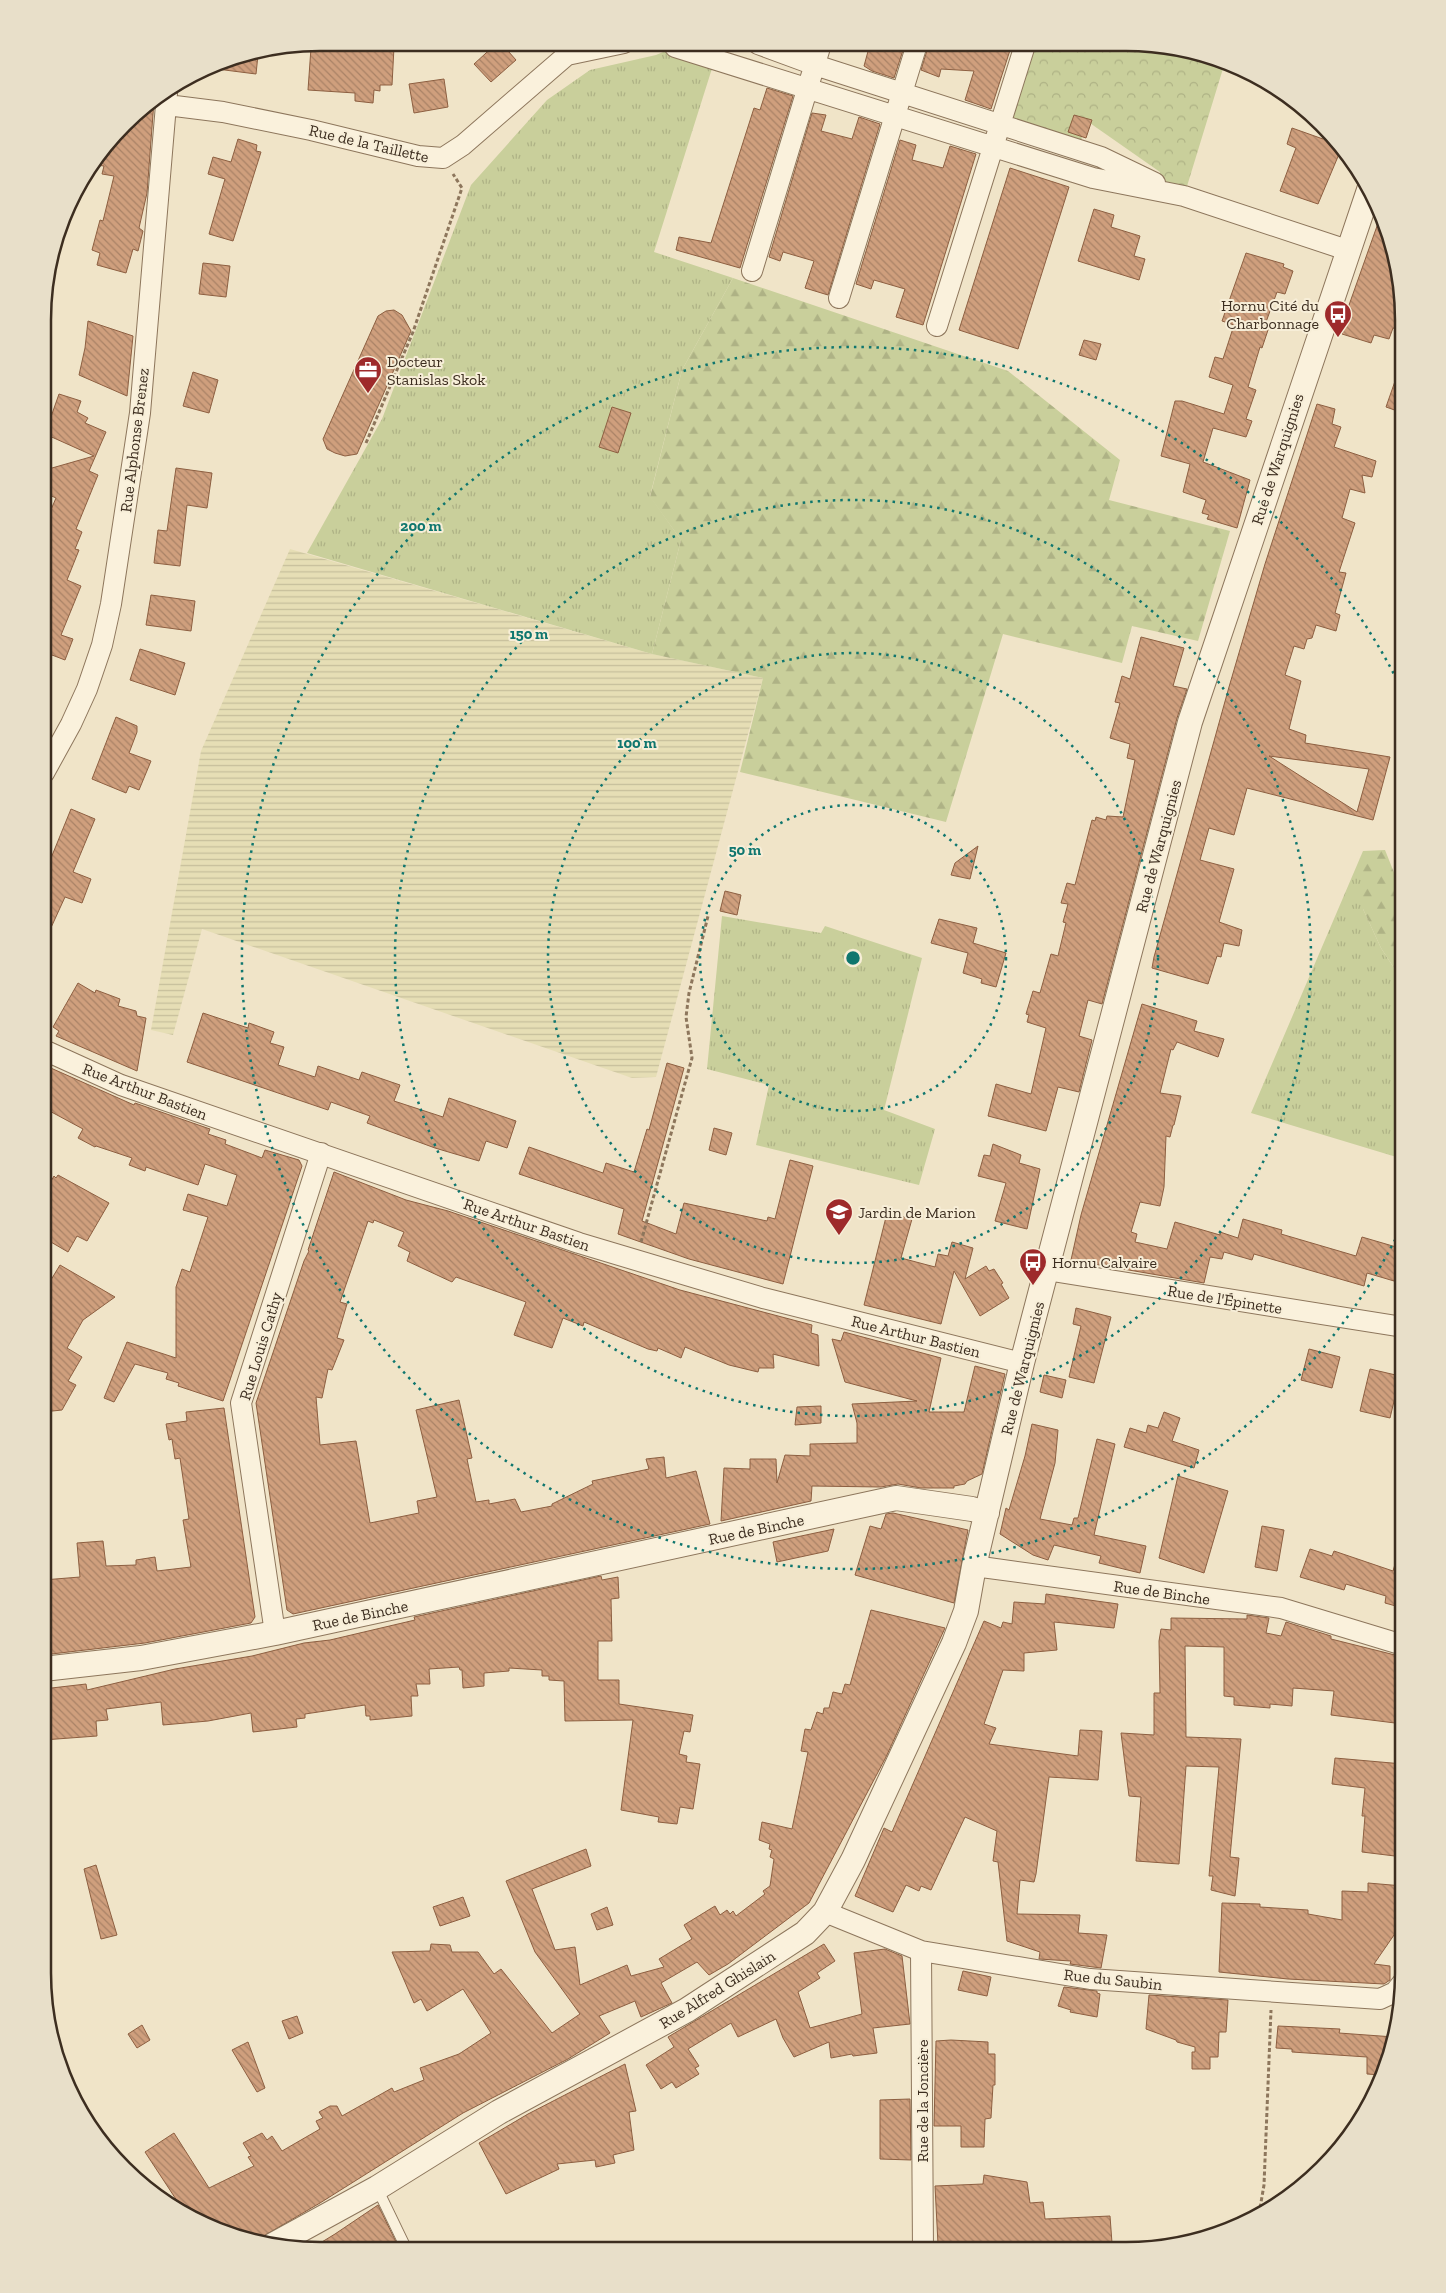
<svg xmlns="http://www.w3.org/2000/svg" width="1446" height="2293" viewBox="0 0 1446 2293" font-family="'Zilla Slab',serif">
  <defs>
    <pattern id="farmland-rules" width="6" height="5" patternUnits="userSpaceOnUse" patternTransform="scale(1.25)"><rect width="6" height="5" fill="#e6deb5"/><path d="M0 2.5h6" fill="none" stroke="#c6bf9b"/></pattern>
    <pattern id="grass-tufts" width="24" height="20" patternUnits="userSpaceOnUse" patternTransform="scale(1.25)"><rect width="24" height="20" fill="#c9cf9b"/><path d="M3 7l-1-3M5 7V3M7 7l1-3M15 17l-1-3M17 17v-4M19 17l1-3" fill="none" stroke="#aeb285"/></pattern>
    <pattern id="forest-firs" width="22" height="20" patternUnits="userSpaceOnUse" patternTransform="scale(1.25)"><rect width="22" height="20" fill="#c9cf9b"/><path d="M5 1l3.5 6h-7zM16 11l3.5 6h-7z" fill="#aeb285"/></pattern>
    <pattern id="park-crowns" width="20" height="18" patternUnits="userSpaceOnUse" patternTransform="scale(1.25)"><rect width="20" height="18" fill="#c9cf9b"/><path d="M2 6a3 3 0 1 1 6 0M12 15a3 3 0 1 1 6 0" fill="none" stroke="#aeb285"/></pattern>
    <pattern id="building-back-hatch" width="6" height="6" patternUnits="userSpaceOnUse" patternTransform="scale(1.25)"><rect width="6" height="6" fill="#cf9f7d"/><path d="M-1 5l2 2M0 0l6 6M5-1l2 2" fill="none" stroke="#a98266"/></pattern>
  </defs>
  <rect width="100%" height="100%" fill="#f0e4c8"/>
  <!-- farmland -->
  <path fill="url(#farmland-rules)" d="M290,549l362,105 111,24 -107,399 -24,1 -430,-149 -29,106 -22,-5 50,-279z"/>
  <!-- grass -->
  <path fill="url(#grass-tufts)" d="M675,47l40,12 -61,193 79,26 -51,92 -32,126 31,44 -29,114 -345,-101 75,-134 89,-234 76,-85 43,-30 66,-15z
    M1363,851v58l18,39 22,34v177l-152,-46z
    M722,916l99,17 4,-7 97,32 -38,152 51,19 -16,56 -163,-40 13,-60 -62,-16z"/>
  <!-- forest -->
  <path fill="url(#forest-firs)" d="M733,278l275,93 112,89 -11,40 121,31 -32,110 -66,-15 -10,37 -119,-29 -57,188 -206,-50 23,-94 -111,-24 29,-114 -31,-43 32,-127z
    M1385,850l18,45v87l-22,-34 -18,-39v-58z"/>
  <!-- park -->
  <path fill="url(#park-crowns)" d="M1025,45h138l62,17 -41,134 -24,-11v-13l-73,-51 -9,29 -78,-25z"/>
  <!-- building -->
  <path fill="url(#building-back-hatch)" stroke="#8d5f41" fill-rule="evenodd" d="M497,43h4l15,17 -25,22 -17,-18z
    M870,44h35l-11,34 -22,-7 -8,-5z
    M929,44h83l-21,65 -26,-9 9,-29 -33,-2 -2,8 -18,-7z
    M359,45l35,2 -2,38h-12v6l-6,-1 -1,13 -18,-2v-8l-47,-3 3,-42 47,3z
    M258,55l-2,19 -47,-6 5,-4z
    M444,79l4,28 -34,6 -5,-29z
    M767,88l26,8 -53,172 -64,-18 3,-13 32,6 43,-135 6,2z
    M154,101l-7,92 -8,35 4,3 -5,20 -5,-2 -7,24 -29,-8 3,-12 -8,-3 8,-30 3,1 11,-45 -12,-2 2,-8 -8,-1 41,-53z
    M812,113l14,2 -5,16 31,8 7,-22 21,7 -52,171 -23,-7 9,-27 -31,-9 -3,9 -11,-4z
    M1074,115l18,5 -6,18 -18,-6z
    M1292,128l31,11 3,-8 16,16 -24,57 -38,-13 16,-43 -9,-4z
    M238,139l19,6 -1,6 5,1 -28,89 -24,-7 16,-55 -17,-5 5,-17 18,5z
    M900,140l16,5 -4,15 31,8 7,-22 26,8 -53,171 -27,-8 9,-28 -31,-9 -3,9 -15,-5z
    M1010,168l59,19 -51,162 -59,-19z
    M1094,209l20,6 -3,12 29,9 -6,20 11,3 -6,21 -61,-19z
    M1382,212l20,100 -6,17 -3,-1 -4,11 -15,-4 -3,8 -29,-9 4,-11 -3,-1z
    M1246,253l38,11 -1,3 10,4 -8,23 -8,-2 -11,30 4,2 -8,24 -2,-1 -12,40 8,3 -10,29 6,2 -6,16 -33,-9 -10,34 47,18 -13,48 -30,-9 2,-4 -7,-2 4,-13 -23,-8 7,-28 -29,-8 14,-55h7l42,13 9,-29 -24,-8 6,-20 8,2 11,-34 -12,-4z
    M203,263l27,3 -4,31 -27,-3z
    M394,310l8,5 9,16 -54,123 -12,2 -10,-3 -8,-4 -4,-10 55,-123 8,-5z
    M88,321l45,15 -6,60 -48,-21 6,-27z
    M1084,340l17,4 -5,16 -17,-5z
    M1401,364h2v49l-17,-6z
    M193,372l25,8 -9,33 -26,-7z
    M59,394l22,7 -4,11 11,6 -3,5 21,9 -17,39 9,4 -22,54 6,3 -7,17 4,1 -12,30 14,6 -20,49 12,4 -8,21 -13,-5 -8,19v-148l12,-28 -11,-5v-23l49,-14 -49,-22z
    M1317,404l18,5 -3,15 9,3 -7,20 42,14 -4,16 -10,-2 3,18 -15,-4 -8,29 13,5 -16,49 7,1 -11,40 5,2 -4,16 -20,-6 -4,13 -5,1 -3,10 -10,-3 -9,29 16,6 -12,48 17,6 -1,8 85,14 -17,63 -126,-32 -13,47 -25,-7 -9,32 34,9 -15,53 23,8 -3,16 -15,-3 -3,14 -4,-1 -9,28 -56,-16 2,-11 75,-270 36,-123zM1269,756l100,13 -12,43z
    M612,407l19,6 -13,40 -19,-6z
    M176,468l36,5 -5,35 -20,-3 -7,61 -26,-3 4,-33 9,1z
    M151,595l44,6 -4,30 -45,-6z
    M1141,637l43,11 -11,38 14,3 -10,29 -75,286 -14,-4 -9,36 13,4 -13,52 -21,-5 -12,44 -58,-15 8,-32 35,10 15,-66 -19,-6 2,-7 -3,-1 7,-23 7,2 11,-39 7,2 8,-33 -3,-1 5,-18 -7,-1 6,-20 8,2 17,-65 3,1 1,-4 10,3 1,-4 16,1 12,-57 -8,-2 3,-14 -20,-6 10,-35 -5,-1 7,-26 8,3z
    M140,649l45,14 -10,32 -45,-15z
    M116,717l21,9v6l-8,21 22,8 -12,29 -10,-4 -3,7 -34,-14z
    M71,809l24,10 -22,53 18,7 -9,24 -17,-6 -21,46v-82l5,2z
    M978,846l-8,33 -19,-4 4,-12z
    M725,891l16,4 -4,20 -17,-4z
    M939,919l38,9 -4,15 33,10 -10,34 -15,-4 1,-4 -19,-6 5,-20 -37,-10z
    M78,983l17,10 1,-3 24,9 -2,7 18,5 1,5 9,2 -9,53 -81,-35 3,-5 -6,-4z
    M1142,1004l55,17 -3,10 30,8 -6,18 -41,-15 -4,8 -2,-1 -11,44 21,3 -7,29h-1l-3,12 -4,-1 -2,51 -4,19 -20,-4 -9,30 6,2 -2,8 32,7 8,-27 45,13v-3l18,6 5,-19 39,11 -1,4 75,22 6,-19 41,12 -9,32 -27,-8 -3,13 -110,-32 -2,6 -28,-8 -2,7 -12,-2 -6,26 -133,-23 10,-45z
    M203,1013l45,15 1,-5 25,9 -4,11 14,4 -6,18 37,12 3,-11 41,14 3,-8 38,13 -6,16 49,16 6,-19 67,23 -9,27 -21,-7 -7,20 -44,-13 -68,-25 3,-7 -39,-14 -3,8 -141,-48z
    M667,1063l17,5 -42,153 34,13 8,-31 83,18 1,-4 7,2 15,-59 23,6 -30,118 -94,-25 -71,-25 6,-25 -105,-35 10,-27 74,26 3,-10 28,9 13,-43 2,1z
    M44,1065l90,40 1,-2 75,26 -2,5 18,6 -1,4 37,14 3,-8 34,10 3,6 -79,235 -45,-15 1,-3 -13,-4 2,-6 -33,-9 -21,38 -10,-4 23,-56 49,16v-71l6,-18 8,3 18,-55 -25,-7 5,-16 39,12 10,-31 -32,-11 -7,21 -52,-18 -1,4 -16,-6 3,-7 -36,-12 -1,1 -17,-9 5,-9 -39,-21z
    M714,1128l18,5 -6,22 -17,-5z
    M993,1144l28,11 -2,8 21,6 -13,60 -32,-8 11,-38 -28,-7 6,-21 6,1z
    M334,1172l72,28 42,11 232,79 132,35 -1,8 7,2 1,31 -46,-12 1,14h-15l-1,4 -29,-7 -44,-18 -4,11 -23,-10 -1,3 -9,-2 -64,-27 -1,4 -20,-8 -11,30 -38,-13 12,-33 -70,-25 -4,5 -45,-21 3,-9 -12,-6 6,-14 -30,-12 -1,3 -5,-2 -28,81 7,2 -10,34 7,2 -12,30 -4,-1 -6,29 -6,-1 4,48 36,-4 14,82 49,-10 -2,-12 20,-4 -21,-87 43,-10 13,58 -5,1 9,43 13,-2v4l26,-5 6,13 31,-6v-2l41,-20 -1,-3 57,-12 -3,-10 18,-2 2,21 30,-7 14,53 -417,90 -6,-4 -31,-207 48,-142 5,-10 -1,-1z
    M58,1175l51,28 -22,38 -10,-5 -9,16 -24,-14v-45l10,-17 2,2z
    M887,1213l25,6 -11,39 34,9 3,-13 10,2 4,-14 21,6 -8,31 21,-13 3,5 5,-2 9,14 -2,1 8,14 -29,18 -26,-45 -13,53 -77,-19z
    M60,1265l55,32 -32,23 -16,28 15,9 -14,24 8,4 -14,25 -19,2v-119z
    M1076,1308l35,9 -17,66 -25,-6 12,-51 -8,-2z
    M844,1332l97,26 -12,54h35l11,-46 30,8 -23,100 -15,7 -2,3 -11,2v2h-33l-23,-4 -17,3 -69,-1 -1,15 -90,20 3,-53 26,1v-10h26l1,24 8,-28 25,1v-12l47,-1v-20l-5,-19 65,-3 -72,-19 -13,-43 9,2z
    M1309,1349l31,8 -8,31 -31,-8z
    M1370,1369l30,7 -10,42 -30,-7z
    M1044,1375l22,5 -4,18 -22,-6z
    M821,1406v17l-26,2 2,-18z
    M224,1408l31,209 -4,6 -106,20 -102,12v-75l37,-3 -3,-34 26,-2 3,25 30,-1v-5l19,-3 2,14 34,-4 -8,-47 6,-1 -9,-61 -5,1 -3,-20 -3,1 -3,-16 21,-3 -1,-9z
    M1164,1412l16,6 -8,23 27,9 -5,18 -70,-21 6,-19 16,5 2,-8 10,3z
    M1032,1424l26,6 -3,33 -15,56 32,6 2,-7h4l19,-79 18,5 -21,91 52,11 -6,27 -41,-10 2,-7 -47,-11 -6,15 -15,-5 -33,-21 6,-26 3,2 16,-54z
    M1178,1476l50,15 -24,82 -45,-15z
    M893,1513l75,17 -14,73 -99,-28 15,-49 11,3 5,-15z
    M1262,1526l22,4 -7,41 -22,-4z
    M834,1529l-6,22 -51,11 -4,-20z
    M1310,1549l22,7 2,-5 59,20 5,-17 5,1v53l-18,-5 1,-7 -40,-12 -2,6 -44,-13z
    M601,1576l1,4 16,-3 1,21 -8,1 1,42h-14v39h21v24l74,11 -3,17 -6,-1 -5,23 8,2 -1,6 14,2 -7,45 -13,-2 -3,17 -19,-2 1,-5 -38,-7 12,-90 -68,1 -1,-40 -15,-1v-4h-7v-6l-33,-2v3l-25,2v13l-21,2 -1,-18h-2l-1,-3 -30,2 1,15h-14l2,12h-7l1,20 -42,4v-4h-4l-1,-11 -60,9v4l-9,1 1,8 -44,5 -2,-19 -43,8 -45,4 -2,-23 -55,7 2,11 -12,1 1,15 -54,4v-51l43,-5 1,6 88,-21 77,-13 52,-13 26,-3 85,-20 -1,-3z
    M1046,1594l72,10 -4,24 -60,-6 3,28 -33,3v18l-21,-1 -19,54 12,4 -7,16 89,12 2,-26 22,1 -4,49 -49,-3 -13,97 -2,8 -14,-2 -3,34 63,1 -2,18 29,2 -6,33 -31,-4 1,-3 -32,-2 1,-7 -33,-11 -9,-79 -5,-1 4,-30 -32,-14 -34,73 -10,-4 -2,5 -13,-6 -13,27 -38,-16 29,-68 8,4 92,-211 17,7 2,-6 9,2 2,-22 31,2z
    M871,1610l74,18 -59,129 -77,146 -81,61 -19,11 -12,-13 -36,21 11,20 -31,14 -6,-16 -36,15 11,17 -42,26 -105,54 -143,90 -65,38 -41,-12 -29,-16 -40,-61 29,-19 35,55 45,-22 -6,-9 3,-1 -8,-13 19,-10 5,7 5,-4 10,15 38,-22 -4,-8 7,-3 -4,-6 11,-6h7l5,10 50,-28 2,4 30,-12 -4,-12 39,-14 32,-21 -28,-44 -36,22 -6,-12 -7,4 -22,-51 38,-1 1,-7 19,1 2,7h26l16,22 7,-5 51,64 28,-19 -45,-62 -29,-71 80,-32 5,17 -59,23 23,61 20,-3 5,38 47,-20 4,11 33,-9 -5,-8 33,-20 -8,-14 31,-19 5,9 7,-5 3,4 3,-3 3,5 29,-22 -2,-3 7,-5 4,-27 -4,-2 2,-7 -3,-1 1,-5 -11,-4 3,-18 30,7 16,-77 -7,-1 4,-22 6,1 6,-18 6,2 1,-6h5l4,-16 9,2 3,-10 5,1z
    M1247,1615l22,3 -3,15 15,3 5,-14 45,14v3l72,18v67l-72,-9 3,-24 -41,-3 -1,18 -22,-2v4l-36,-3v-8l-10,-1v-49l-39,-1 1,91 55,2 -11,118 9,1 -4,38 -24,-6 2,-14h-4l10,-109 -33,-1 -7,98 -43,-3 5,-64 -12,-1 -8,-63 33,2v-42h6l-1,-52 2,-12 10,1v-12l76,1z
    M1335,1758l68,6v93l-41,-5 3,-36h-3l3,-28 -33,-4z
    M96,1865l21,70 -16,4 -17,-70z
    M1368,1883l35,3v36l-29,42 16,2v14l-6,4 -96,-5 -69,-7 3,-69 38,1v3l48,3v4l34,6v-29l26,1z
    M463,1897l7,19 -30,10 -7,-19z
    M607,1907l6,18 -16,5 -6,-16z
    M824,1944l11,17 -18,12 3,5 -22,14 12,36 52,-14 -8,-61 31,-4 17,7 8,68 -37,4 4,25 -24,3 -1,-2 -21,4 -2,-16 -35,15 -11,-19 -7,-19 -38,18 -7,-14 -43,26 11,17 -4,2 4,6 -23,14 -4,-6 -11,7 -15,-24 28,-18 -6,-10z
    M963,1971l28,6 -4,19 -29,-6z
    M1064,1987l33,4v2l3,1 -3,23 -27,-5 1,-2 -13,-4z
    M1149,1995l79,5 -2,32h-7l-1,25h-8v12h-18v-17h3v-5l-18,-5 -1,-2 -30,-11z
    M297,2016l6,17 -14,6 -7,-18z
    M142,2025l8,15 -13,8 -9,-14z
    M1278,2026l62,3 -1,4 55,4 -5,25 -7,13 -15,-1v-17l-75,-5v-3l-16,-1z
    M951,2040l37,2v12h7v31h-2l-2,33 -6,1 -1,28h-23v-21h-27l2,-85z
    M248,2042l17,46 -8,4 -25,-42z
    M625,2064l11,47 -7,1 5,38 -21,5 2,8 -19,4 -1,-7 -38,4 2,5 -53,25 -27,-51 49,-29z
    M910,2099l1,61 -31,-1v-59z
    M984,2175l43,7 3,21 13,-1 2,17 65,-3 2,27 -55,3v4h-71v-8l-48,2 -3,-58 48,-2z
    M378,2205l21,43h-87l23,-14z"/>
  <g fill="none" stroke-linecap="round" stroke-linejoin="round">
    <!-- service casing -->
    <g stroke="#8d765c" stroke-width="12">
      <path id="service" d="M377,2188l29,60"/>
    </g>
    <!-- minor casing -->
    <g stroke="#8d765c" stroke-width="22">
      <path id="minor" d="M673,44l2,3 418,131 91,18 163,54
        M758,44l57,21 286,92 54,26
        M167,105l56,7 88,18 107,26 25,2 20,-13 104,-90 57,-12
        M752,271l69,-227
        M839,298l78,-254
        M937,326l88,-281
        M44,773l27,-49 16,-35 15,-44 9,-41 29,-191 27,-320
        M44,1050l77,35 458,158 184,55 259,65
        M1046,1270l357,57
        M974,1566l307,42 122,37
        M275,1633l-34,-230 80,-250
        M825,1912l96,39 169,28 290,20 15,-7 8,-10
        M921,1951l2,299"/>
    </g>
    <!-- tertiary casing -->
    <g stroke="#8d765c" stroke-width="26">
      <path id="tertiary" d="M43,1669l98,-11 134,-25 621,-135 76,11 15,4
        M273,2245l104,-57 122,-76 188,-102 118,-77 20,-21 28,-52 101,-217 12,-32 8,-45 48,-203 168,-641 179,-532"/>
    </g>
    <!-- path -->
    <path stroke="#8d765c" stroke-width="3" stroke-dasharray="4 2.5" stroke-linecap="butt" d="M366,443l47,-111 49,-144 -9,-14
      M641,1242l51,-184 -6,-41 3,-24 19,-77
      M1259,2214l5,-29 7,-175"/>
    <!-- service -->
    <use href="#service" stroke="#faf1dc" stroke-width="10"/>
    <!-- minor -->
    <use href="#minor" stroke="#faf1dc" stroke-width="20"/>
    <!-- tertiary -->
    <use href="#tertiary" stroke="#faf1dc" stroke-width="24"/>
  </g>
  <!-- distance rings -->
  <g fill="none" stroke="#0f766e" stroke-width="2.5" stroke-dasharray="2.5 5">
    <circle cx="853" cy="958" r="153"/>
    <circle cx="853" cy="958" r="305"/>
    <circle cx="853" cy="958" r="458"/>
    <path d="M1402 1226A611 611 0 1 1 1402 690"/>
  </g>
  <!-- icons -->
  <defs>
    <g id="bus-pin" transform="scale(1.4375)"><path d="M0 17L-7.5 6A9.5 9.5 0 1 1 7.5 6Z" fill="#9e2a2b" stroke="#f7eed8"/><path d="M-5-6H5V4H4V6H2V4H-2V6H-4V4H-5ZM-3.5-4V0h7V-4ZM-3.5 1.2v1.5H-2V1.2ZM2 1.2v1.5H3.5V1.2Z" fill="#fff"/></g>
    <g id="office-pin" transform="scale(1.4375)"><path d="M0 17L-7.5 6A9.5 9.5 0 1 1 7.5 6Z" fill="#9e2a2b" stroke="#f7eed8"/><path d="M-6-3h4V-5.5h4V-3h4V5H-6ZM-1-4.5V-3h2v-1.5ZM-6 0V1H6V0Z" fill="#fff"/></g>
    <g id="school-pin" transform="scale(1.4375)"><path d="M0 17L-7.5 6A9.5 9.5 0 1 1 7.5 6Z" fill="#9e2a2b" stroke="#f7eed8"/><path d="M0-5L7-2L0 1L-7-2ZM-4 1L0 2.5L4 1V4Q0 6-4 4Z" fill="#fff"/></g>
  </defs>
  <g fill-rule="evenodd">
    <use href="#bus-pin" x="1338" y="314"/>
    <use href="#office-pin" x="368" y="370"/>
    <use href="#school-pin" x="839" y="1212"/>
    <use href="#bus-pin" x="1033" y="1262"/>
  </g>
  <g text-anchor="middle" stroke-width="4" stroke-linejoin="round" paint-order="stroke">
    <!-- street labels -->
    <g font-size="16" fill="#3d2e20" stroke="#f7eed8">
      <text transform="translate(369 143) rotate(13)" y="6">Rue de la Taillette</text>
      <text transform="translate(134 440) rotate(-83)" y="6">Rue Alphonse Brenez</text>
      <text transform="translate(1277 459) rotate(-72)" y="6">Rue de Warquignies</text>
      <text transform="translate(1158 846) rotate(-75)" y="6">Rue de Warquignies</text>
      <text transform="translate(145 1091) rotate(21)" y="6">Rue Arthur Bastien</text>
      <text transform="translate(527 1224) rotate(19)" y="6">Rue Arthur Bastien</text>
      <text transform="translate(1225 1299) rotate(9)" y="6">Rue de l'Épinette</text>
      <text transform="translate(916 1336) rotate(14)" y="6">Rue Arthur Bastien</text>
      <text transform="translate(260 1346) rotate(-73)" y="6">Rue Louis Cathy</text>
      <text transform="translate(1022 1368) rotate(-76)" y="6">Rue de Warquignies</text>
      <text transform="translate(756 1529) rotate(-12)" y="6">Rue de Binche</text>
      <text transform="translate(1162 1592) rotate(8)" y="6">Rue de Binche</text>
      <text transform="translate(360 1615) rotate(-12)" y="6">Rue de Binche</text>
      <text transform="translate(1113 1979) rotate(6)" y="6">Rue du Saubin</text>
      <text transform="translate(717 1989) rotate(-32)" y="6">Rue Alfred Ghislain</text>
      <text transform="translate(922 2101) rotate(-90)" y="6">Rue de la Joncière</text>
    </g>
    <!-- poi labels -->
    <g font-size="16" fill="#3d2e20" stroke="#f7eed8" text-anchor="start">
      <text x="1319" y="311" text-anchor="end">Hornu Cité du<tspan x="1319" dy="18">Charbonnage</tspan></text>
      <text x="387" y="367">Docteur<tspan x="387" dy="18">Stanislas Skok</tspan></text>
      <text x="858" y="1218">Jardin de Marion</text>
      <text x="1052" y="1268">Hornu Calvaire</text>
    </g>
  </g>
  <!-- crop -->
  <path d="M0 0H1446V2293H0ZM320 51H1126A269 269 0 0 1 1395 320V1973A269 269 0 0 1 1126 2242H320A269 269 0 0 1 51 1973V320A269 269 0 0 1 320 51Z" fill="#e8dfc9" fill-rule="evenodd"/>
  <path fill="none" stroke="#3d2e20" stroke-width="2.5" d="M320 51H1126A269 269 0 0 1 1395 320V1973A269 269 0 0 1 1126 2242H320A269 269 0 0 1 51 1973V320A269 269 0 0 1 320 51Z"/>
  <circle cx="853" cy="958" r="8" fill="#0f766e" stroke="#f7eed8" stroke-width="2.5"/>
  <g font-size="15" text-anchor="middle" font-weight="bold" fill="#0f766e" stroke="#f7eed8" stroke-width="4" stroke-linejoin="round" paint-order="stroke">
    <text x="421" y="531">200 m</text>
    <text x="529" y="639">150 m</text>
    <text x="637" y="748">100 m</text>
    <text x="745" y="855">50 m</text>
  </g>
</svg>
